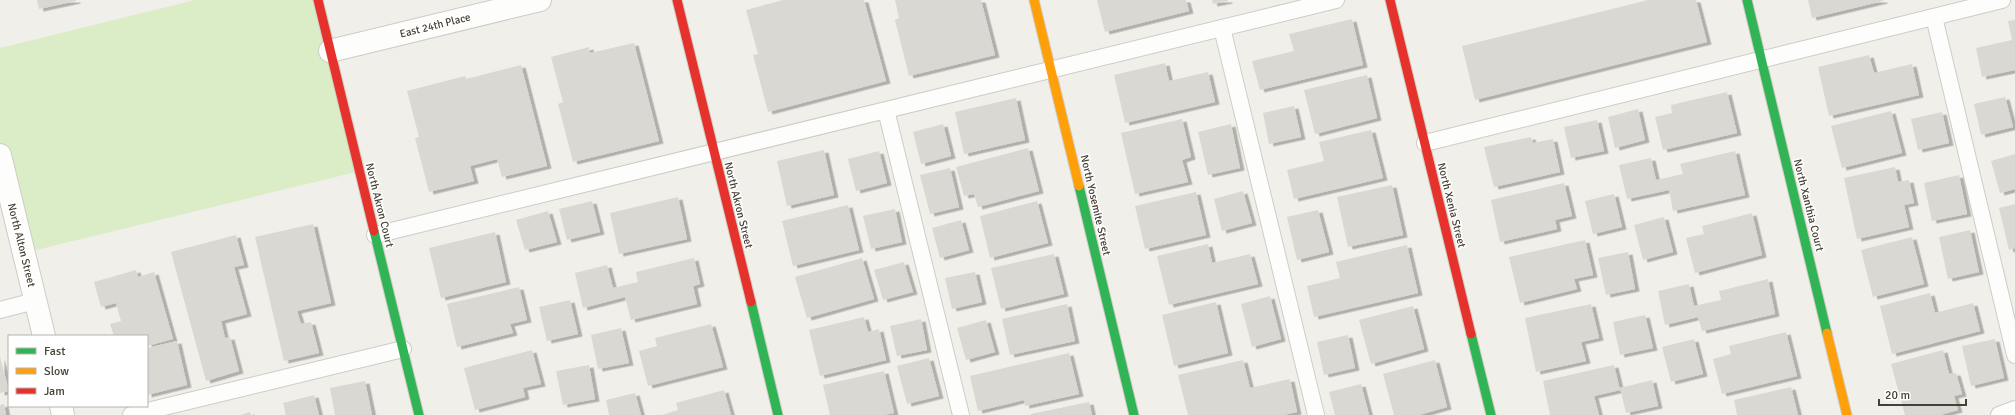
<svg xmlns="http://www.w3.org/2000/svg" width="2015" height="415" viewBox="0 0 2015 415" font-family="Signika,sans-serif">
  <defs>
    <filter id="shadow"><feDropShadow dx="4.5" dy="2.5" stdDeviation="0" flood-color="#0004"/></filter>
  </defs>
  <rect width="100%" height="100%" fill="#f0efea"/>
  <!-- green -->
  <path fill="#dbedc7" d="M195,0h123l42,171 -336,82 -24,-98v-107z"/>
  <!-- building -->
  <path fill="#dad8d2" filter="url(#shadow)" d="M37,0h39v1l-37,8z
    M783,0h81l22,81 -118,31 -15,-57 5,-1 -12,-44z
    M895,0h86l14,55 -86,21 -14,-56 4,-2z
    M1097,0h89l3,11 -84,21z
    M1212,0h16v1l-15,3z
    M1648,0h48l11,42 -232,58 -13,-54z
    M1808,0h75v1l-71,17z
    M1352,19l11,46 -103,25 -8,-29 42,-10 -5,-17z
    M2015,20v50l-33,7 -6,-29 36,-8 -4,-19z
    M634,43l25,98 -86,21 -15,-58 5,-2 -12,-45 38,-10 1,6z
    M1869,55l5,18 38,-9 7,31 -90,21 -11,-49z
    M1165,63l4,18 39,-9 7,30 -90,21 -11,-48z
    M521,65l26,101 -45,11 -5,-18 -27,7 4,15 -45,11 -14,-54 4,-1 -12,-46 58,-15 1,3z
    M1367,75l10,43 -62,16 -11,-44z
    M1727,92l10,41 -74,17 -8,-33 17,-4 -1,-8z
    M2005,97l8,30 -32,8 -7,-31z
    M1016,98l9,42 -61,14 -9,-42z
    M1294,106l7,31 -32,7 -6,-31z
    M1638,109l7,31 -30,8 -7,-31z
    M1891,111l11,42 -60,15 -11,-42z
    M1942,112l7,31 -31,7 -7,-31z
    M1182,119l9,38 -9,3 6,22 -53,12 -14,-61z
    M1597,120l7,31 -33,7 -7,-31z
    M943,124l8,32 -30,8 -8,-32z
    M1231,124l9,44 -32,7 -10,-43z
    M1371,130l12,48 -89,21 -7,-29 37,-9 -5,-19z
    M1531,137l2,6 20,-4 7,33 -66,15 -10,-40z
    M1028,148l11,43 -61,16 -4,-13 -10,2 -8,-29z
    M824,150l10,45 -47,11 -10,-45z
    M879,151l8,32 -31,8 -8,-32z
    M1735,151l10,44 -72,16 -4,-21 -42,9 -8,-34 32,-7 5,22 27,-6 -3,-10z
    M2015,154v35l-15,4 -9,-32z
    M1895,167l3,15 11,-2 5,23 -10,2 5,22 -52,12 -13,-61z
    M950,168l9,39 -29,7 -10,-39z
    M1959,175l8,39 -35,7 -8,-38z
    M1564,183l8,33 -17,4 2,9 -57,13 -9,-42z
    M1392,185l11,50 -55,12 -11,-50z
    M1243,191l9,32 -30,8 -8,-32z
    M1196,192l10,43 -61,14 -10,-43z
    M1614,194l8,33 -29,7 -8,-33z
    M678,197l9,42 -68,15 -9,-41z
    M592,201l8,31 -33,8 -8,-31z
    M1037,201l11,42 -58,15 -10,-42z
    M2015,204v44l-6,2 -10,-42z
    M848,205l11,45 -66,16 -11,-45z
    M895,209l7,33 -31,7 -8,-33z
    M1318,210l11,42 -32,8 -10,-43z
    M548,211l9,31 -32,8 -9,-30z
    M1752,213l10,42 -67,18 -9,-35 18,-4 -2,-8z
    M1664,217l9,35 -30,8 -9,-35z
    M961,220l8,30 -29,8 -8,-30z
    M313,224l18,79 -34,8 4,13 10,-2 8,31 -35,8 -29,-124z
    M1970,230l9,42 -31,7 -9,-42z
    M495,232l11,50 -65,16 -12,-50z
    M236,235l8,30 -10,2 13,47 -26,7 4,17 5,-1 9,34 -33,10 -35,-129z
    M1912,237l12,47 -51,13 -12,-47z
    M1585,240l8,35 -19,4 3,10 -57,14 -11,-46z
    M1208,244l4,19 38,-9 8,30 -89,21 -12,-49z
    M1407,245l11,48 -104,24 -7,-31 33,-8 -4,-16z
    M1628,252l7,37 -29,6 -8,-37z
    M1054,254l10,40 -63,15 -10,-41z
    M694,258l6,26 -7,2 4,18 -66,16 -6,-23 -42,11 -8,-35 32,-8 6,23 25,-6 -2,-10z
    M862,258l12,41 -67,19 -12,-41z
    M904,262l9,30 -30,8 -9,-30z
    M136,270l2,7 16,-5 19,67 -26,7v-10h-33l-4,-12 11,-3 -5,-18 -15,4 -7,-25z
    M975,272l7,30 -30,7 -7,-31z
    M1768,279l7,35 -73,17 -4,-14 -33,8 -7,-34 31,-7 5,22 27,-6 -2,-9z
    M519,287l8,33 -17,4 3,9 -56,14 -10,-43z
    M1930,293l5,20 38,-10 7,28 -88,23 -12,-48z
    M1270,296l11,43 -29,8 -11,-43z
    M570,300l8,34 -31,7 -8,-34z
    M1216,302l12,51 -54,13 -12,-51z
    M1067,304l8,37 -65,14 -8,-36z
    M1591,304l8,34 -18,4 5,19 -50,11 -11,-54z
    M1413,306l11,43 -53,15 -12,-44z
    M1645,315l8,33 -33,7 -7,-33z
    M864,317l4,15 11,-3 7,31 -66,16 -11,-46z
    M921,319l6,31 -30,6 -7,-30z
    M986,320l9,32 -29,8 -9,-32z
    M711,324l12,43 -75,19 -9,-35 18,-5 -2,-8z
    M621,328l8,35 -31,6 -7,-34z
    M1786,332l11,44 -75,18 -9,-35 18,-5 -2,-8z
    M1348,335l7,33 -31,7 -7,-33z
    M1694,339l9,35 -32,8 -9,-35z
    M1995,339l9,39 -33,8 -9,-40z
    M177,341l10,44 -40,10v-47z
    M532,350l9,34 -18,4 2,9 -50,13 -11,-42z
    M1943,350l6,24 7,-1 6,21 -8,2 4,14 -18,5h-35l-14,-51z
    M1069,353l10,41 -54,12 -1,-6 -46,11 -8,-35z
    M0,357l9,34 -9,2z
    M929,358l10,38 -32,8 -10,-38z
    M1243,360l7,28 40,-9 7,33 -14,3h-95l-10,-40z
    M1435,360l12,47 -28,8h-25l-11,-41z
    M589,365l6,34 -32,6 -7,-34z
    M1614,365l6,25 -26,6 5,19h-49l-7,-34z
    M884,371l10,42 -10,2h-54l-7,-30z
    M1652,380l6,26 -32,7 -6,-25z
    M365,381l7,34h-37l-5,-27z
    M1361,384l8,31h-34l-6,-23z
    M1791,387l7,28h-61l-3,-15z
    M724,390l7,25h-69l16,-5 -2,-7z
    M635,393l6,22h-32l-3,-15z
    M314,395l5,20h-33l-3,-12z
    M1089,402l3,13h-61v-1z
    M4,404l2,11h-6v-10z
    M250,412l1,3h-10z"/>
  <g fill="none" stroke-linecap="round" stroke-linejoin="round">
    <!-- lane casing -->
    <g stroke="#ceccc7" stroke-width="18">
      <path id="lane" d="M1934,17l81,338
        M1222,28l94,387
        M886,110l75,305
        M1425,143l577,-143
        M375,235l961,-235
        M0,310l35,-9
        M131,415l272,-66
        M1999,415l16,-6"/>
    </g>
    <!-- street casing -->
    <g stroke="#ceccc7" stroke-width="24">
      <path id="street" d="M330,51l210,-51
        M0,155l44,181
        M61,406l2,9"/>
    </g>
    <!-- fast casing -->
    <g stroke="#d0cdc0" stroke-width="11">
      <path id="fast" d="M1747,0l80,333
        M1079,186l55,229
        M374,231l45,184
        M751,302l27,113
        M1471,334l20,81"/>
    </g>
    <!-- slow casing -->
    <g stroke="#d0cdc0" stroke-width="11">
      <path id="slow" d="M1034,0l45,186
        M1827,333l20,82"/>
    </g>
    <!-- jam casing -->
    <g stroke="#d0cdc0" stroke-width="11">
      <path id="jam" d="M318,0l56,231
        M677,0l74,302
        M1390,0l81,334"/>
    </g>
    <!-- lane -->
    <use href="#lane" stroke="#fdfdfc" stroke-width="16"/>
    <!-- street -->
    <use href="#street" stroke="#fdfdfc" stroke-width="22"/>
    <!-- fast -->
    <use href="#fast" stroke="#30b455" stroke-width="9"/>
    <!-- slow -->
    <use href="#slow" stroke="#ff9f0a" stroke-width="9"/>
    <!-- jam -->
    <use href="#jam" stroke="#e5322d" stroke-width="9"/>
  </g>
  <g text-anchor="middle" stroke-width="3" stroke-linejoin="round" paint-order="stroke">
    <!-- street labels -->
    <g font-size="11" fill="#474134" stroke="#fff">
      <text transform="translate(435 25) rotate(-14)" y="4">East 24th Place</text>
      <text transform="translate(380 205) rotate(76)" y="4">North Akron Court</text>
      <text transform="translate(739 205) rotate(76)" y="4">North Akron Street</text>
      <text transform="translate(1096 205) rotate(77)" y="4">North Yosemite Street</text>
      <text transform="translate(1452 205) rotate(76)" y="4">North Xenia Street</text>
      <text transform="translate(1809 205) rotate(76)" y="4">North Xanthia Court</text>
      <text transform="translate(22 245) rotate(76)" y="4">North Alton Street</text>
    </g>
  </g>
  <!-- legend -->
  <rect x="8" y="335" width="140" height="72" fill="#ffffff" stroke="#b5b3ae"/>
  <rect x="16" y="348" width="20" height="6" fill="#30b455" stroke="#b5b3ae"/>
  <text x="44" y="355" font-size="12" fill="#474134">Fast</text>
  <rect x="16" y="368" width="20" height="6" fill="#ff9f0a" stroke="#b5b3ae"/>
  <text x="44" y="375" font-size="12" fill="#474134">Slow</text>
  <rect x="16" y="388" width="20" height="6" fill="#e5322d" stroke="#b5b3ae"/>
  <text x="44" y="395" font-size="12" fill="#474134">Jam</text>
  <!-- scale -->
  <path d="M1879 399v6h87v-6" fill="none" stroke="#474134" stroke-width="2"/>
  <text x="1885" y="399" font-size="12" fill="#474134" stroke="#ffffff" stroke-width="3" paint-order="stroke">20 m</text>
</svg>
